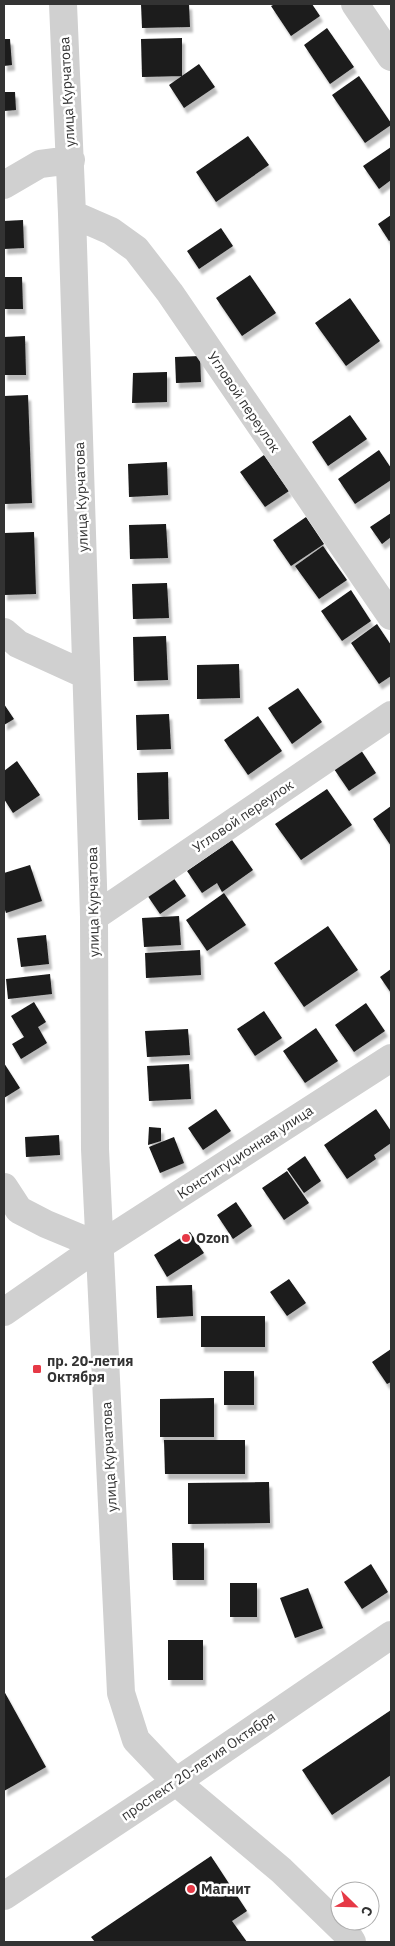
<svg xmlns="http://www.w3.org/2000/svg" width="395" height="1946" viewBox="0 0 395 1946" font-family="'IBM Plex Sans',sans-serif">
  <defs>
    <filter id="shadow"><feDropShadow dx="3" dy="5.5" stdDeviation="1" flood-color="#0004"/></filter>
  </defs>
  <rect width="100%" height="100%" fill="#fff"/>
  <!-- building -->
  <path fill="#1a1a1a" filter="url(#shadow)" d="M141,4h48l1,23 -48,1z
    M275,4h37l8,12 -29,20 -20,-30z
    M327,28l27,39 -24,17 -26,-39z
    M182,38v38l-40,1 -1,-38z
    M4,39h6l2,26 -8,1z
    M199,64l16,23 -31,21 -15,-23z
    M359,76l32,47v2l-26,18 -33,-48z
    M4,92h11l1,18 -12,1z
    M248,136l21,29 -53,37 -20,-30z
    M391,147v33l-12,9 -16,-23z
    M391,215v25l-2,1 -11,-17z
    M23,220l1,28 -20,1v-28z
    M221,228l12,18 -34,23 -12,-18z
    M250,275l26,38 -34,23 -26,-38z
    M4,277h18l1,32h-19z
    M350,298l30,43 -34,25 -31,-43z
    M25,336l1,39h-22v-38z
    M200,356l1,26 -25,1 -1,-26z
    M167,372v30l-35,1 1,-30z
    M28,395l4,108 -28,1v-108z
    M350,415l17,24 -39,27 -16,-24z
    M379,450l12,18v12l-36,24 -17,-25z
    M264,455l25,36 -24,16 -25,-35z
    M167,462l1,33 -39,2 -1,-33z
    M391,513v24l-9,7 -12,-17z
    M306,517l18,27 -33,22 -18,-26z
    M166,524l2,34 -38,1 -1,-34z
    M34,532l2,62 -32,1v-62z
    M323,546l24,34 -28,19 -24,-33z
    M167,583l2,35 -36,1 -1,-35z
    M351,590l20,31 -29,20 -21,-30z
    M377,624l14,21v31l-12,8 -28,-41z
    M166,636l2,44 -34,1 -1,-44z
    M239,664l1,34 -43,1v-34z
    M298,688l24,34 -30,22 -24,-36z
    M4,704l10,15 -10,6z
    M169,714l2,35 -34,1 -1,-35z
    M258,716l24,35 -34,24 -24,-35z
    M361,750l15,23 -27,18 -15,-22z
    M17,761l23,34 -27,18 -9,-14v-28z
    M168,772l1,47 -31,1 -1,-47z
    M327,789l25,36 -51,35 -26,-36z
    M391,806v40l-18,-27z
    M232,840l21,30 -31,22 -5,-9 -15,10 -15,-22z
    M30,865l12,36 -36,12 -2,-6v-34z
    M173,877l13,19 -26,18 -13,-19z
    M224,893l22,32 -39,26 -21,-31z
    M179,916l2,29 -37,2 -2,-29z
    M328,926l30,44 -54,37 -30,-44z
    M46,935l3,29 -28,3 -4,-29z
    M200,950l1,25 -55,3 -1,-25z
    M391,969v24l-11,-16z
    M50,974l2,20 -44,5 -2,-20z
    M34,1002l12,20 -8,5 9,16 -26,16 -9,-15 12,-7 -13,-21z
    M366,1003l19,28 -31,21 -19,-27z
    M264,1011l18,27 -27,18 -18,-27z
    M316,1028l22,33 -33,22 -22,-32z
    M188,1029l2,26 -43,2 -2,-26z
    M4,1063l16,25 -16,10z
    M189,1064l2,35 -42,2 -2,-35z
    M216,1109l15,22 -28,19 -15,-22z
    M376,1109l15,22v12l-17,12 2,4 -29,20 -23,-34z
    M149,1127l12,1v13l-13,4z
    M59,1135l1,20 -34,2 -1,-20z
    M174,1137l10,26 -24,10 -11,-26z
    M305,1156l16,25 -17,12 -17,-24z
    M287,1171l22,32 -25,17 -22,-32z
    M236,1202l16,24 -19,13 -16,-24z
    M190,1232l14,21 -37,24 -13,-22z
    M289,1279l17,24 -19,13 -17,-24z
    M192,1285l1,31 -36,2 -1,-32z
    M201,1316h64v31h-64z
    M391,1349v33l-4,2 -15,-22z
    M224,1371h30v34h-30z
    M214,1398v39h-54v-38z
    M164,1440h81v34h-80z
    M269,1482l1,41 -82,1v-41z
    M172,1543h32v37h-31z
    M371,1564l17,28 -26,17 -18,-27z
    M230,1583h27v34h-27z
    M308,1588l15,40 -28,10 -15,-40z
    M168,1640h35v40h-35z
    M4,1691l42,76 -42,24z
    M391,1710v65l-59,40 -30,-45z
    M211,1856l36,55 -15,10 15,21h-152l-4,-5z"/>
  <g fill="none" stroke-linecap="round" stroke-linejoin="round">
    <!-- minor -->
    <path stroke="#d0d0d0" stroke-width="28" d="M63,4l9,210 22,703 1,232 26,544 15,47 40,42 105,88 66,64 5,8
      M355,4l36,53
      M4,185l36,-21 31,-4
      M72,214l39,17 25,18 34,44 221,323
      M4,632l14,12 68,31
      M94,917l297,-202
      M4,1187l15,23 27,14 53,22
      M4,1312l95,-66 292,-188
      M4,1896l172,-114 215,-147"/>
  </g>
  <!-- markers -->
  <g fill="#e63946" stroke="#fff" stroke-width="2">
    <circle cx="186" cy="1238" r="5"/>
    <rect x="32" y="1364" width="10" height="10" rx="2.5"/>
    <circle cx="191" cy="1889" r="5"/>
  </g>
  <g text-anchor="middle" stroke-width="5" stroke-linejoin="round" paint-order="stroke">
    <!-- street labels -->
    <g font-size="14" fill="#333" stroke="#fff">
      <text transform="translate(67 92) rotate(-93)" y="5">улица Курчатова</text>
      <text transform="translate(244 402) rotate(56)" y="5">Угловой переулок</text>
      <text transform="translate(81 497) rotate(-92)" y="5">улица Курчатова</text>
      <text transform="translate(243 816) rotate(-34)" y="5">Угловой переулок</text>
      <text transform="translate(93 902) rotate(-91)" y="5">улица Курчатова</text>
      <text transform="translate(245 1152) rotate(-33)" y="5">Конституционная улица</text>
      <text transform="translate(109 1457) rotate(-93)" y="5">улица Курчатова</text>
      <text transform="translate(198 1766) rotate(-34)" y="5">проспект 20-летия Октября</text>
    </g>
    <!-- poi labels -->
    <g font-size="14" font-weight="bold" fill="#333" stroke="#fff" text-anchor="start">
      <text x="196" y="1243">Ozon</text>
      <text x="47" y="1366">пр. 20-летия<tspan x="47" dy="16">Октября</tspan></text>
      <text x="201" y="1894">Магнит</text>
    </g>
  </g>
  <!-- border -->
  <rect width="395" height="1946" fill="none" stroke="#333333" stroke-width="10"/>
  <!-- north arrow -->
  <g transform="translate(355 1906) rotate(113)"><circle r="24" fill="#ffffff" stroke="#adadad"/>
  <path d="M0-4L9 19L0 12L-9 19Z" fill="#e63946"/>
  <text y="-8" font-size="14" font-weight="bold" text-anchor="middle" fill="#333333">С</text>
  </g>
</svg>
